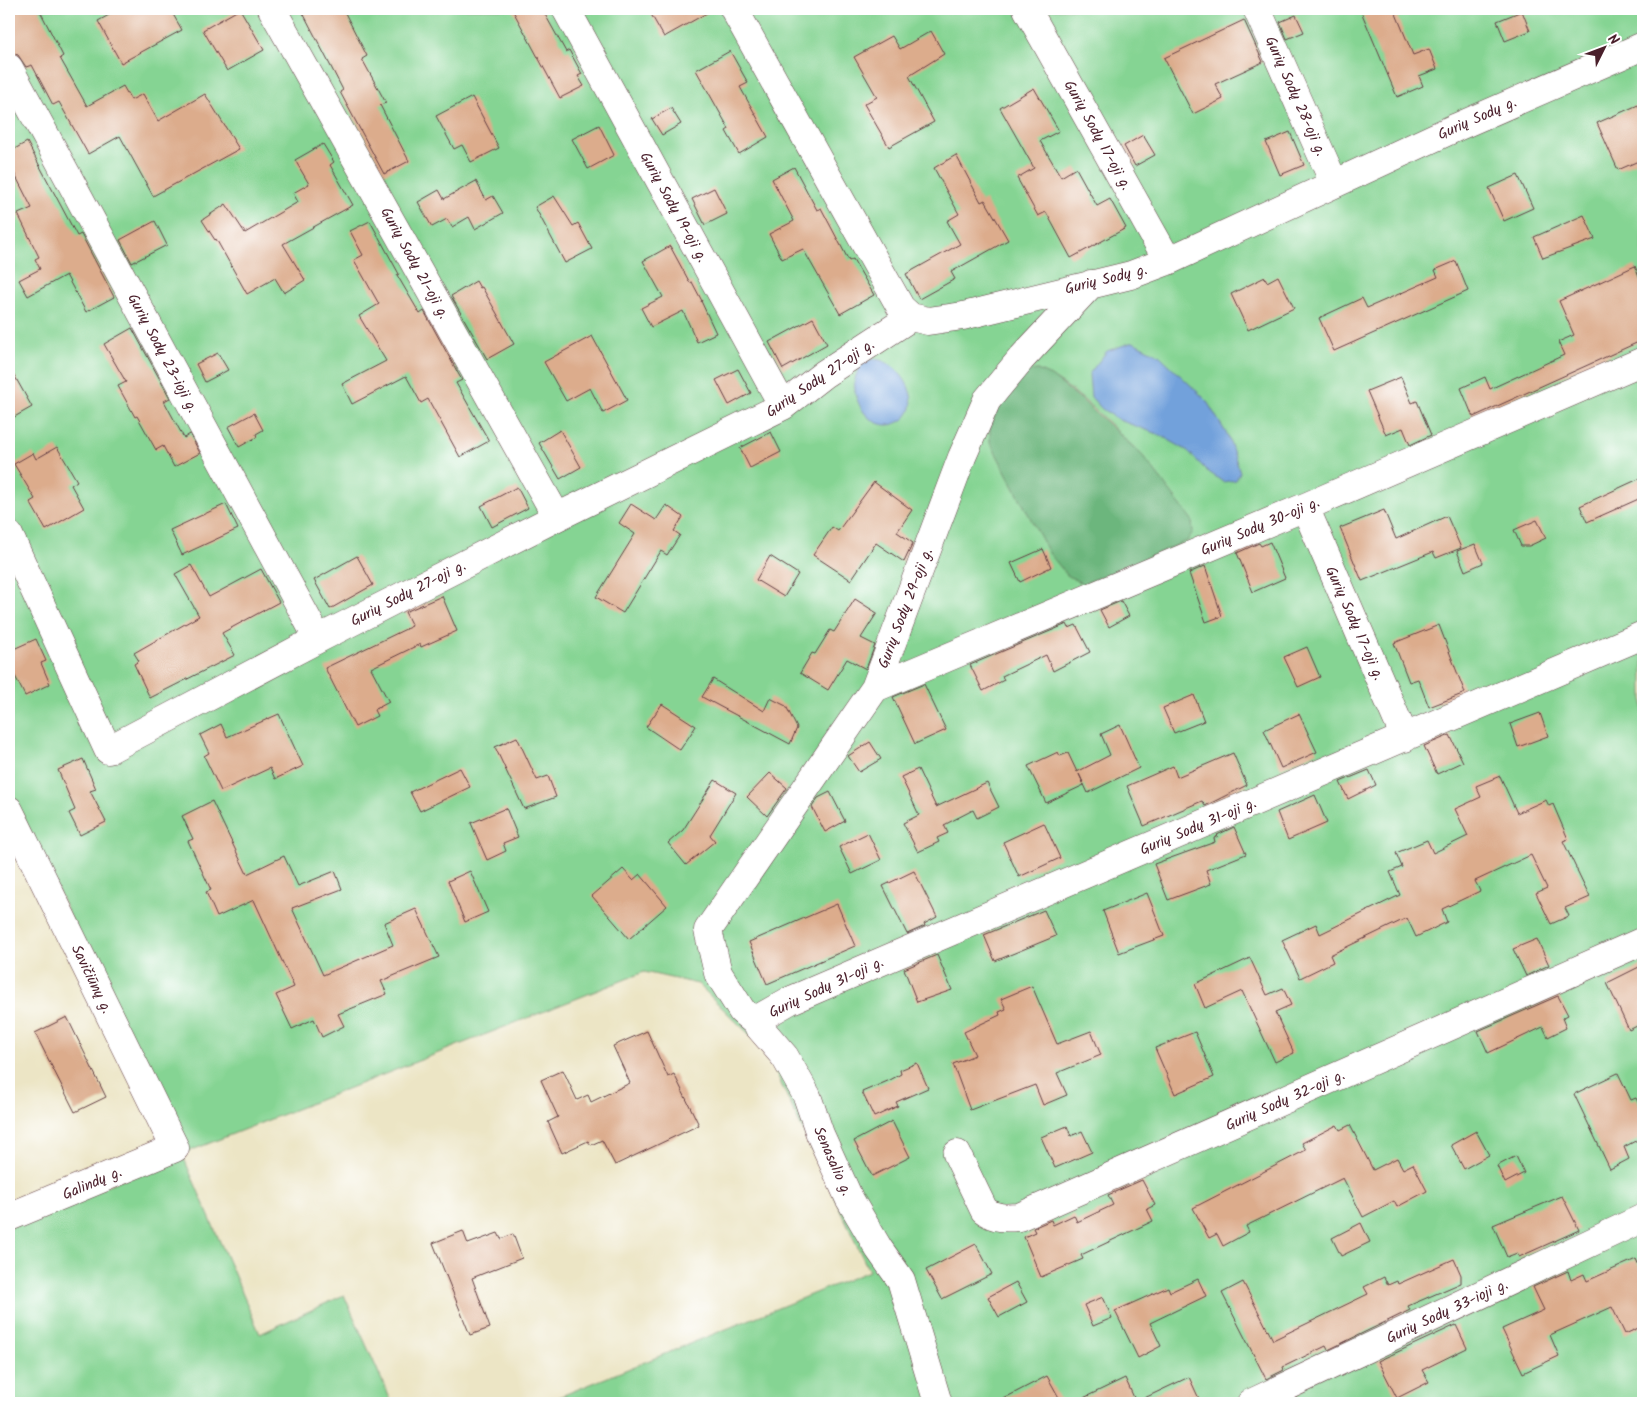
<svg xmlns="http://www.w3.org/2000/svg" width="1652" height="1412" viewBox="0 0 1652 1412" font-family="Kalam,sans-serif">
  <rect width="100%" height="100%" fill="#fff"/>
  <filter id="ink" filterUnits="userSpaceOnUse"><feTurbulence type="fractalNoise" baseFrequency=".02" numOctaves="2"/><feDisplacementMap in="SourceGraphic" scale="10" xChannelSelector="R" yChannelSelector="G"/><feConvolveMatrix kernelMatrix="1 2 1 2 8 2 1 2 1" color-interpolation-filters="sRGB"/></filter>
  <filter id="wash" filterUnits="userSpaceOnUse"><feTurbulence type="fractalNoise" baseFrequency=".0096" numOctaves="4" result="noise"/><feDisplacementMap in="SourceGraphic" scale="20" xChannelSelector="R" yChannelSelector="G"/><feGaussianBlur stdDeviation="1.12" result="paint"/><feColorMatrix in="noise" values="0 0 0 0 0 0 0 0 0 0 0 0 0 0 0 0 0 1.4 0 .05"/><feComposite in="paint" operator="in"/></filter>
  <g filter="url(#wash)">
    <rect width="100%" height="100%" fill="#ece5c5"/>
    <!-- green -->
    <path fill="#85d493" stroke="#687a5f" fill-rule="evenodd" d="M9,9h1634v1394h-1099l325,-132 -94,-200 -18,-29 -59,-58 -54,-12 -462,182 78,180 84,-39 48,108h-383v-176l173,-73 -173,-367zM1037,370c41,17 73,56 106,86z"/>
    <!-- forest -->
    <path fill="#6cb67d" stroke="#5b6a54" d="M1037,370l14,6 30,23 62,57 49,64 1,12 -6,9 -104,43 -16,-9 -18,-22 -59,-111v-16l22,-46 10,-8z"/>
    <!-- water -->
    <path fill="#72a1db" stroke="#5e6083" d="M1133,342l26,13 47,45 22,36 12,36 -4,8 -13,2 -17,-12 -18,-19 -28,-16 -41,-15 -17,-11 -11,-12 -2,-23 18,-23z
      M873,359c27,0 56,48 26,63 -37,18 -64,-52 -26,-63z"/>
    <g id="blocks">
      <!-- building -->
      <path fill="#dcac8c" d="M9,9h30l24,47 -3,2 27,48 36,-20 8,14 12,-6 15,27 47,-27 34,55 -86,47 -33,-60 -32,18 -29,-52 -6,3 -21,-40 -6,2 -8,-12 -9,-3z
        M120,9h50l12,21 -61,33 -23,-42z
        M240,9l24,41 -37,21 -24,-41z
        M301,9h42l24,47 -5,3 24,44 -6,2 29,56 -25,13 -44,-82 3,-2z
        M512,9h30l24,43 3,-2 13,24 -4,2 6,10 -24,12z
        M648,9h66l-50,28z
        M1360,9h34l19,46 16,-6 8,20 -18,7 4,10 -26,11z
        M1522,11l8,20 -25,10 -8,-20z
        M1296,15l8,17 -17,7 -7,-17z
        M1244,20l19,42 -48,22 8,15 -30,15 -29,-56z
        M931,31l13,23 -35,22 25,46 -45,25 -25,-43 13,-7 -23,-40 38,-21 8,13z
        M730,51l18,32 -8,4 28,50 -29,17 -13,-23 3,-2 -33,-59z
        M1034,88l25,43 -19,10 21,36 15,-9 21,38 13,-7 16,29 -55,30 -25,-46 -8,4 -21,-38 17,-10 -34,-60z
        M472,97l27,51 -28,14 -9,-17 -8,4 -18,-33z
        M1638,105l5,12v42l-25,11 -21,-47z
        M671,108l10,16 -19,11 -10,-16z
        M599,125l15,30 -26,14 -16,-30z
        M1290,132l14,33 -24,10 -14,-33z
        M1143,135l12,20 -20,11 -11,-20z
        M27,142l50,94 4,-2 33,63 -28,15 -20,-37 -38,21 -9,-16 21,-11 -5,-10 4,-2 -21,-43 14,-6 -23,-45v-11z
        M323,144l11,18 -4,3 23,40 -70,39 22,36 -21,13 -9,-15 -28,16 -31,-55 -1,1 -13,-20 24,-16 19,29 53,-31 -5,-9 16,-9 -14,-24z
        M956,155l25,47 4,-2 23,40 -57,32 4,7 -36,20 -13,-25 54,-30 -13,-23 12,-7 -25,-46z
        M794,167l23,43 4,-2 28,53 4,-2 21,36 -34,19 -37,-65 -21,10 -13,-25 25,-13 -22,-42z
        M1518,175l15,33 -29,13 -15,-33z
        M476,181l10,19 7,-4 10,17 -28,16 -6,-12 -17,10 -5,-8 -15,8 -14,-25 21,-12 5,9z
        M714,188l13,26 -22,11 -13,-26z
        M554,196l19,30 5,-3 14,26 -27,14 -30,-56z
        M1584,215l11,24 -52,19 -9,-21z
        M155,221l12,24 -35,18 -12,-23z
        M370,221l29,53 -2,1 23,39 4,-3 35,64 3,5 -6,3 33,58 -29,16 -32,-58 -7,4 -15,-27 -54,28 -10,-20 44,-23 -27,-45 20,-12 -25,-44 9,-5 -13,-24z
        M670,246l20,37 2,-1 10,19h-1l15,32 -19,9 -14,-31 -32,16 -10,-19 22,-11 -20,-36z
        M1456,261l12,30 -134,60 -15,-33 43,-20 5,10 71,-31 -3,-7z
        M1635,266l8,20v54l-170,77 -12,-29 24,-11 5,12 74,-34 -6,-13 16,-7 -15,-34z
        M1278,276l16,32 -46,22 -17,-36 34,-17 2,5z
        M476,281l4,7 2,-1 32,57 -27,15 -36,-63z
        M813,318l14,26 -44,25 -14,-27z
        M132,328l38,70 -6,3 20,37 6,-4 10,19 -26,14 -11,-21 -7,4 -19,-34 -2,1 -17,-31 8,-4 -22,-38z
        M592,336l35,64 -24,13 -13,-25 -24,13 -22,-39z
        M218,353l10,17 -23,12 -9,-18z
        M9,366l23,41 -23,13z
        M738,369l13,24 -22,12 -13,-25z
        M1401,377l11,26 5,-2 14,34 -21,10 -7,-17 -17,7 -19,-44z
        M254,413l9,17 -7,4 1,3 -18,10 -11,-20z
        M560,430l21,37 -21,12 -21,-36z
        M771,432l10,20 -31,16 -10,-20z
        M57,447l20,34 -6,4 13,23 -38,22 -16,-28 5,-3 -21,-35 19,-11 3,6z
        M1643,477v20l-56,25 -7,-16z
        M874,482l38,28 -15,22 16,11 -9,19 -28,-19 -25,37 -38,-25 19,-28 6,4z
        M517,487l11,21 -36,19 -11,-21z
        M226,504l12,25 -56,26 -12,-25z
        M631,504l25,16 10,-15 17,12 -9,14 6,4 -13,20 -6,-4 -38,62 -27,-16 39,-63 -16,-11z
        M1384,510l12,29 51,-23 14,32 -25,10 -3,-6 -71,29 -22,-53z
        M1537,520l9,18 -17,8h-8l-7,-16z
        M1270,542l15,36 -32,14 -16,-39 22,-10 2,3z
        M1475,544l8,19 -18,8 -8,-20z
        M1043,549l8,18 -31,15 -9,-19z
        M357,556l16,29 -43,24 -16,-29z
        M770,556l28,18 -14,23 -28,-17z
        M191,565l18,32 52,-28 18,33 -57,31 13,22 -85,43 -16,-34 5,-3 -5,-8 65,-37 -24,-42z
        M1205,566l17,50 -16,6 -17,-49z
        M442,596l15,35 -36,16 -1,-3 -49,24 18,34 -15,8 3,6 -22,11 -30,-59 87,-42 -7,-14z
        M855,599l22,14 -16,25 14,7 -9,24 -19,-10 -19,31 -28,-17 12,-20 3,1 15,-24 4,2z
        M1121,601l8,15 -20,11 -9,-17z
        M1067,624l2,4 7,-3 14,27 -37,19 -7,-16 -44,21 2,4 -21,11 -13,-26z
        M1439,625l26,68 -36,14 -11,-28 -9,3 -15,-39z
        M36,639l10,22 -5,2 9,21 -25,12 -10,-20 -6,3v-28z
        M1307,647l13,30 -22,10 -14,-30z
        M713,679l51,32 6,-13 16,8 11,22 -7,16 -88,-47z
        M924,684l22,46 -31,14 -22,-47z
        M1194,695l10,26 -30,12 -11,-25z
        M662,704l34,22 -16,24 -34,-23z
        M1540,713l8,23 -30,11 -8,-23z
        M279,714l24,52 -28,13 -5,-11 -49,23 -17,-35 5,-3 -9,-18 21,-11 6,13z
        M1299,714l18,38 -36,16 -17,-38z
        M1120,725l19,43 -51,25 -9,-19 5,11 -38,18 -18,-37 30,-14 2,4 8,-3 9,19 33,-17 -9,-21z
        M1450,735l13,27 -26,12 -13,-28z
        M517,737l20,43 11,-4 8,21 -32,12 -29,-62z
        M870,742l11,17 -22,13 -11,-16z
        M1233,753l14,32 -42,21 -3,-5 -58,25 -17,-40 46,-20 4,11z
        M83,759l13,30 -6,2 16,31 -26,13 -11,-22 6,-3 -17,-40z
        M460,768l10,19 -50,24 -10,-19z
        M918,769l18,38 51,-24 12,24 -22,11 -4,-8 -29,15 4,8 -11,5 2,4 -21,10 -15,-29 16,-8 -18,-38z
        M1369,770l7,15 -28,14 -8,-17z
        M770,773l17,15 -20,28 -20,-19z
        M1500,776l17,37 29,-13 3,6 4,-2 15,35 -5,2 27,56 -25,11 4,8 -18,8 -15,-31 11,-5 -16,-33 -56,26 5,10 -38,18 5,13 -31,15 -9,-19 -77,37 3,7 -33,16 -18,-38 34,-16 4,10 80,-39 -10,-23 12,-5 -6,-14 31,-13 6,13 35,-17 -13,-27 26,-12 -5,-11z
        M715,780l21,13 -26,42 5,6 -29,24 -18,-22 15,-13z
        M830,792l15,29 -20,11 -13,-25 6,-9z
        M1315,795l12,28 -39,17 -11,-28z
        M212,801l35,73 37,-18 14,30 37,-15 7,18 -50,19 31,67 70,-30 -9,-22 32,-14 23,48 -58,24 6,13 -49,20 6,12 -22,11 -8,-18 -22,10 -16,-34 18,-8 -40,-87 -37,17 -11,-25 5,-2 -23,-49 5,-2 -11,-23z
        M506,808l12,29 -15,6 3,8 -19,9 -16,-37z
        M1044,823l16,35 -41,19 -16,-35z
        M1234,827l12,27 -40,16 5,14 -43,16 -14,-36 61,-22 -1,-4 4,-2 -1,-1z
        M868,833l13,27 -29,14 -13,-27z
        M623,869l10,11 7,-6 27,32 -38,33 -37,-43z
        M470,871l18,41 -23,10 -17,-41z
        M914,871l23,46 -13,7 1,2 -18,8 -24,-48z
        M1147,893l17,43 -45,17 -16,-42z
        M837,904l18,42 -88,38 -18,-42z
        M1044,910l12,26 -61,25 -11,-26z
        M1537,939l12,26 -23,11 -13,-27z
        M937,955l15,35 -35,12 -13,-33z
        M1250,958l17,37 16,-7 8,17 -16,7 19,41 -19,9 -33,-71 -37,17 -10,-24z
        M1643,965v58l-14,7 -22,-47z
        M1032,986l25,58 34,-13 10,24 -44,18 10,22 -24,10 -8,-20 -65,25 -17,-46 22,-9 -11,-23 36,-17 -1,-3 7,-3 -5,-10z
        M1558,996l10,19 -6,3 4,10 -18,9 -5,-10 -55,26 -10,-22z
        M67,1017l39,80 -31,15 -40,-79z
        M647,1031l21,46 6,-3 25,51 -84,40 -13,-25 -11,5 -3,-4 -26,12 -14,-31 10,-5 -17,-37 22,-10 14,30 11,-5 3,7 39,-19 -17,-37z
        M1195,1032l19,45 -39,17 -20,-46z
        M917,1063l11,25 -32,14 2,4 -24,11 -12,-25 28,-12 11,-6 -1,-4z
        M1618,1073l13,27 5,-2 7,14v25l-19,10 5,12 -19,10 -36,-75z
        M892,1121l18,36 -38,19 -18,-35z
        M1337,1125l3,5 10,-5 23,45 24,-12 6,11 10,-5 14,27 -30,16 -3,-6 -31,16 -20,-39 -97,48 3,6 -26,14 -6,-12 -8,4 -16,-30 113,-58 -4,-7z
        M1067,1126l4,10 11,-5 10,21 -37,16 -14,-31z
        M1476,1131l13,24 -25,14 -13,-24z
        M1516,1156l8,17 -19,10 -8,-17z
        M1142,1180l13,25 -8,4 6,12 -72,34 2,4 -42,18 -17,-40 11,-5 -2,-4 18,-8 2,5 21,-10 3,7 36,-17 -5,-10z
        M1562,1196l17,34 -60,27 -2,-4 -10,4 -14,-32z
        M1361,1223l9,19 -29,14 -9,-18z
        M463,1231l5,13 30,-11 3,6 12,-5 9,24 -50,20 18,50 -20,7 -37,-92z
        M976,1244l16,30 -50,25 -16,-29z
        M1454,1259l7,16v8l-53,23 2,4 -82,40 -2,-4 -43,21 1,3 -18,9 -44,-86 21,-11 30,58 95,-46 -4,-7 20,-10 4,8 9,-4 1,3z
        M1636,1259l7,15v52l-18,8 -13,-27 -62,28 9,21 -36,17 -21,-44 42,-19 -11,-23 35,-16 3,9 13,-6 3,7z
        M1198,1279l8,17 -56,27 11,23 -23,12 -23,-47 53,-24 2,5z
        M1016,1282l11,20 -28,15 -11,-20z
        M1103,1297l9,21 -19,8 -9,-21z
        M1456,1325l11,23 -45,22 7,12 -32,16 -19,-37z
        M1047,1376l15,27h-67z
        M1189,1377l12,26h-128l52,-25 11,24z"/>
    </g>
  </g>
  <g filter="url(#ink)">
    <use href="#blocks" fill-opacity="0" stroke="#623d42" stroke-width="1"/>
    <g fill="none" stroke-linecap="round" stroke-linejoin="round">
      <!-- minor casing -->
      <g stroke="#623d42" stroke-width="29">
        <path id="minor" d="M272,9l285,508
          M566,9l217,397
          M734,9l167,299 10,9 17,4 35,-5 168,-41 37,-14 289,-134 186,-81
          M1027,9l141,252
          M1257,9l77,174
          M9,68l309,571
          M1305,507l100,231
          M9,535l99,215 210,-111 239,-122 226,-111 41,-32 87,-57
          M875,688l430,-181 338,-146
          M9,810l166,338 -166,69
          M754,1021l35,-20 854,-366
          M957,1154l27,56c11,9 22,8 35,7l624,-276
          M938,1403l-37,-123 -22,-31 -30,-51 -29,-64 -13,-38 -22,-39 -31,-36 -12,-10 -24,-38 -10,-43 167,-242 87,-231 25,-57 34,-41 70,-75
          M1251,1403l392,-185"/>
      </g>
      <!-- minor -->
      <use href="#minor" stroke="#fff" stroke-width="28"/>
    </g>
  </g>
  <g text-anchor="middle" stroke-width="4.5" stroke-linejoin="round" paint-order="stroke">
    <!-- street labels -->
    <g font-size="15" fill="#4a1f2b" stroke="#fff">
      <text transform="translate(1296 96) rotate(66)" y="5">Gurių Sodų 28-oji g.</text>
      <text transform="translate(1477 118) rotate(-24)" y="5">Gurių Sodų g.</text>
      <text transform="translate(1098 135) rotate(61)" y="5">Gurių Sodų 17-oji g.</text>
      <text transform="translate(674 207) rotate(61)" y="5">Gurių Sodų 19-oji g.</text>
      <text transform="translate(415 263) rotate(61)" y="5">Gurių Sodų 21-oji g.</text>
      <text transform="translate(1106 279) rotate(-14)" y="5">Gurių Sodų g.</text>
      <text transform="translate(163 353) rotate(62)" y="5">Gurių Sodų 23-ioji g.</text>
      <text transform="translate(820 378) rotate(-34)" y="5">Gurių Sodų 27-oji g.</text>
      <text transform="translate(1260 526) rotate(-23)" y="5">Gurių Sodų 30-oji g.</text>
      <text transform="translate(408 593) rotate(-27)" y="5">Gurių Sodų 27-oji g.</text>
      <text transform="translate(905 608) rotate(-69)" y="5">Gurių Sodų 29-oji g.</text>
      <text transform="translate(1355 623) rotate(66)" y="5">Gurių Sodų 17-oji g.</text>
      <text transform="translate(1198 826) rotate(-23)" y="5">Gurių Sodų 31-oji g.</text>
      <text transform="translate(92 979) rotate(64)" y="5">Savičiūnų g.</text>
      <text transform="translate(826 987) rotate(-25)" y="5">Gurių Sodų 31-oji g.</text>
      <text transform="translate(1285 1100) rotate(-24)" y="5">Gurių Sodų 32-oji g.</text>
      <text transform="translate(833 1161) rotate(66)" y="5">Senasalio g.</text>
      <text transform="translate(92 1183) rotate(-23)" y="5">Galindų g.</text>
      <text transform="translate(1447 1311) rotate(-25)" y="5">Gurių Sodų 33-ioji g.</text>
    </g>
  </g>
  <!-- margin -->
  <rect width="1652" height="1412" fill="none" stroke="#fff" stroke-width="30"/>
  <!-- north arrow -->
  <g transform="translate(1604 48) rotate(48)" stroke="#ffffff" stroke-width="4" paint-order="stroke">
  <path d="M0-4L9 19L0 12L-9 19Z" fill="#4a1f2b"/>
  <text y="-8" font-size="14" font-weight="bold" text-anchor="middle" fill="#4a1f2b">N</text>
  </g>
</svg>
